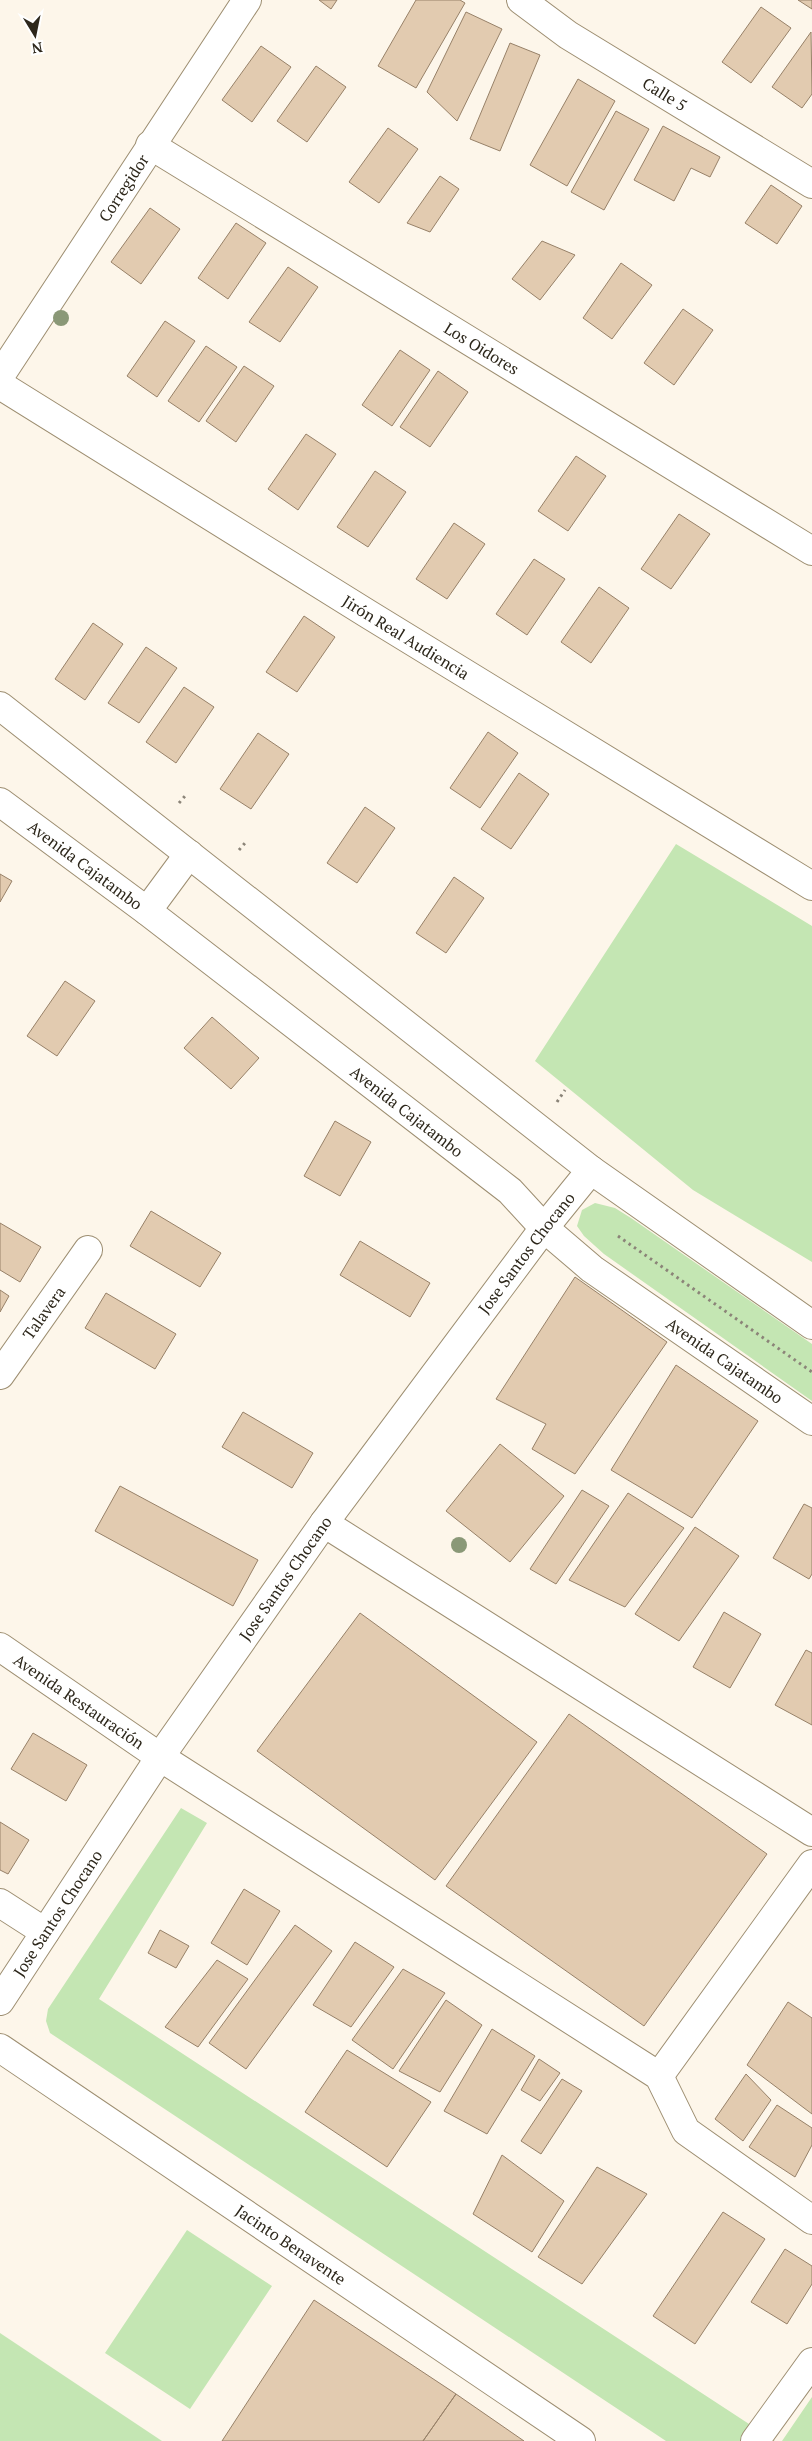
<svg xmlns="http://www.w3.org/2000/svg" width="812" height="2441" viewBox="0 0 812 2441" font-family="'PT Serif',serif">
  <rect width="100%" height="100%" fill="#fdf6ea"/>
  <!-- green -->
  <path fill="#c4e6b3" d="M676,844l136,82v336l-119,-72 -158,-129z
    M595,1203l20,5 16,10 181,126v57l-208,-147 -20,-18 -7,-10 5,-16z
    M181,1808l26,15 -108,176 676,442h-109l-616,-408 -4,-12 2,-12z
    M187,2230l85,56 -82,123 -85,-56z
    M0,2333l162,108h-162z
    M812,2397v44h-30z"/>
  <!-- building -->
  <path fill="#e2cbb0" stroke="#978168" d="M319,0h18l-6,9z
    M416,0h44l5,3 -49,85 -38,-22z
    M798,0h14v9z
    M761,7l30,21 -40,55 -29,-21z
    M466,12l36,17 -45,92 -30,-29z
    M811,32l1,62 -10,14 -30,-21z
    M510,43l30,12 -40,96 -30,-12z
    M261,46l30,21 -39,55 -30,-22z
    M316,66l30,21 -39,55 -30,-21z
    M578,79l37,22 -48,85 -37,-21z
    M616,111l33,18 -45,81 -33,-18z
    M663,126l57,31 -10,20 -19,-9 -17,33 -40,-21z
    M388,128l30,21 -39,54 -30,-21z
    M440,176l19,13 -29,43 -23,-9z
    M771,185l31,21 -25,38 -32,-21z
    M150,208l30,21 -39,55 -30,-22z
    M236,223l30,20 -38,56 -30,-21z
    M542,241l33,14 -35,45 -28,-21z
    M621,263l31,22 -40,54 -29,-21z
    M288,267l30,20 -38,55 -31,-20z
    M683,309l30,21 -39,55 -30,-22z
    M165,321l30,20 -38,56 -30,-21z
    M206,346l31,21 -38,55 -31,-21z
    M400,350l30,20 -38,56 -30,-21z
    M244,366l30,20 -38,56 -30,-21z
    M438,371l30,21 -38,55 -30,-20z
    M306,434l30,20 -38,56 -30,-21z
    M576,456l30,20 -38,55 -30,-20z
    M375,471l31,21 -38,55 -31,-20z
    M679,514l31,20 -39,55 -30,-20z
    M454,523l31,21 -38,55 -31,-20z
    M534,559l31,20 -38,56 -31,-21z
    M599,587l30,21 -38,55 -30,-21z
    M304,616l31,21 -38,55 -31,-20z
    M93,623l30,21 -38,56 -30,-21z
    M146,647l31,21 -38,55 -31,-20z
    M184,687l30,20 -38,56 -30,-21z
    M488,732l30,21 -38,55 -30,-20z
    M258,733l31,21 -38,55 -31,-20z
    M519,773l30,21 -38,55 -30,-20z
    M365,807l30,21 -38,55 -30,-20z
    M0,874l12,7 -12,21z
    M454,877l30,21 -38,55 -30,-20z
    M65,981l30,20 -38,55 -30,-20z
    M212,1017l47,41 -28,31 -47,-41z
    M335,1121l36,21 -31,54 -36,-20z
    M151,1211l70,42 -21,34 -70,-41z
    M0,1223l41,24 -21,35 -20,-12z
    M360,1241l70,42 -20,34 -70,-42z
    M575,1277l92,65 -92,132 -43,-25 14,-25 -50,-25z
    M0,1290l9,6 -9,16z
    M106,1293l70,41 -21,35 -70,-41z
    M676,1365l82,56 -66,97 -81,-48z
    M243,1412l70,41 -21,35 -70,-41z
    M500,1444l64,52 -54,66 -64,-51z
    M120,1486l138,74 -25,46 -138,-75z
    M582,1490l27,16 -53,78 -26,-15z
    M628,1493l56,35 -59,79 -56,-27z
    M804,1504l8,4v66l-3,5 -36,-21z
    M695,1527l44,29 -60,85 -44,-27z
    M724,1612l37,22 -31,54 -37,-21z
    M360,1613l177,129 -102,138 -178,-129z
    M806,1650l6,3v72l-37,-20z
    M569,1714l198,140 -123,172 -198,-140z
    M33,1733l54,32 -21,36 -55,-32z
    M0,1822l29,18 -21,34 -8,-4z
    M244,1889l36,22 -33,54 -36,-22z
    M295,1925l37,26 -86,118 -37,-26z
    M160,1930l29,16 -13,22 -28,-15z
    M355,1942l39,25 -43,60 -38,-22z
    M217,1960l31,19 -50,68 -33,-20z
    M403,1969l42,24 -52,76 -41,-29z
    M446,2000l36,25 -42,67 -41,-21z
    M788,2002l24,16v96l-65,-49z
    M492,2029l43,27 -48,78 -43,-23z
    M347,2050l84,52 -44,65 -82,-55z
    M539,2059l21,14 -20,28 -19,-11z
    M746,2074l25,26 -28,41 -28,-22z
    M562,2079l20,12 -41,63 -20,-13z
    M777,2105l35,23v17l-17,32 -46,-30z
    M502,2155l62,46 -32,51 -59,-38z
    M597,2167l50,27 -65,90 -44,-27z
    M723,2212l42,27 -70,105 -42,-28z
    M785,2249l27,17v18l-25,40 -36,-22z
    M314,2300l142,94 -33,47h-201z
    M456,2394l68,47h-101z"/>
  <g fill="none" stroke-linecap="round" stroke-linejoin="round">
    <!-- minor casing -->
    <g stroke="#9d8e71" stroke-width="30">
      <g id="minor">
        <path id="s1" d="M521,0l47,35 244,149"/>
        <path id="s2" d="M150,145l662,406"/>
        <path id="s3" d="M0,376l247,-376"/>
        <path id="s4" d="M0,385l368,229 444,272"/>
        <path d="M0,706l591,464 221,155"/>
        <path id="s5" d="M0,802l147,109 363,280 34,37 48,41 220,152"/>
        <path d="M147,911l42,-57"/>
        <path id="s6" d="M0,1375l88,-125"/>
        <path d="M324,1523l488,309"/>
        <path id="s7" d="M0,1647l160,110 499,319 27,55 126,89"/>
        <path d="M0,1903l45,29"/>
        <path id="s8" d="M0,2001l160,-244 164,-234 220,-295 47,-58"/>
        <path id="s9" d="M0,2048l581,393"/>
        <path d="M659,2076l153,-212"/>
        <path d="M755,2441l57,-79"/>
      </g>
    </g>
    <!-- path -->
    <path stroke="#8b8478" stroke-width="3" stroke-dasharray="2.5 4" stroke-linecap="butt" d="M179,803l6,-7
      M239,850l6,-7
      M557,1102l8,-12
      M618,1236l194,136"/>
    <!-- minor -->
    <use href="#minor" stroke="#fff" stroke-width="28"/>
  </g>
  <!-- trees -->
  <g fill="#8a9877">
    <circle cx="61" cy="318" r="8"/>
    <circle cx="459" cy="1545" r="8"/>
  </g>
  <g text-anchor="middle" stroke-width="4" stroke-linejoin="round" paint-order="stroke">
    <!-- street labels -->
    <g font-size="16" fill="#2d271b" stroke="#fff">
      <text dy="6" stroke="none"><textPath href="#s1" startOffset="172">Calle 5</textPath></text>
      <text dy="6" stroke="none"><textPath href="#s3" startOffset="225">Corregidor</textPath></text>
      <text dy="6" stroke="none"><textPath href="#s2" startOffset="389">Los Oidores</textPath></text>
      <text dy="6" stroke="none"><textPath href="#s4" startOffset="478">Jirón Real Audiencia</textPath></text>
      <text dy="6" stroke="none"><textPath href="#s5" startOffset="106">Avenida Cajatambo</textPath></text>
      <text dy="6" stroke="none"><textPath href="#s5" startOffset="511">Avenida Cajatambo</textPath></text>
      <text dy="6" stroke="none"><textPath href="#s8" startOffset="915">Jose Santos Chocano</textPath></text>
      <text dy="6" stroke="none"><textPath href="#s6" startOffset="76">Talavera</textPath></text>
      <text dy="6" stroke="none"><textPath href="#s5" startOffset="916">Avenida Cajatambo</textPath></text>
      <text dy="6" stroke="none"><textPath href="#s8" startOffset="510">Jose Santos Chocano</textPath></text>
      <text dy="6" stroke="none"><textPath href="#s7" startOffset="96">Avenida Restauración</textPath></text>
      <text dy="6" stroke="none"><textPath href="#s8" startOffset="105">Jose Santos Chocano</textPath></text>
      <text dy="6" stroke="none"><textPath href="#s9" startOffset="351">Jacinto Benavente</textPath></text>
    </g>
  </g>
  <!-- north arrow -->
  <g transform="translate(35 35) rotate(170)" stroke="#ffffff" stroke-width="4" paint-order="stroke">
  <path d="M0-4L9 19L0 12L-9 19Z" fill="#2d271b"/>
  <text y="-8" font-size="14" font-weight="bold" text-anchor="middle" fill="#2d271b">N</text>
  </g>
</svg>
